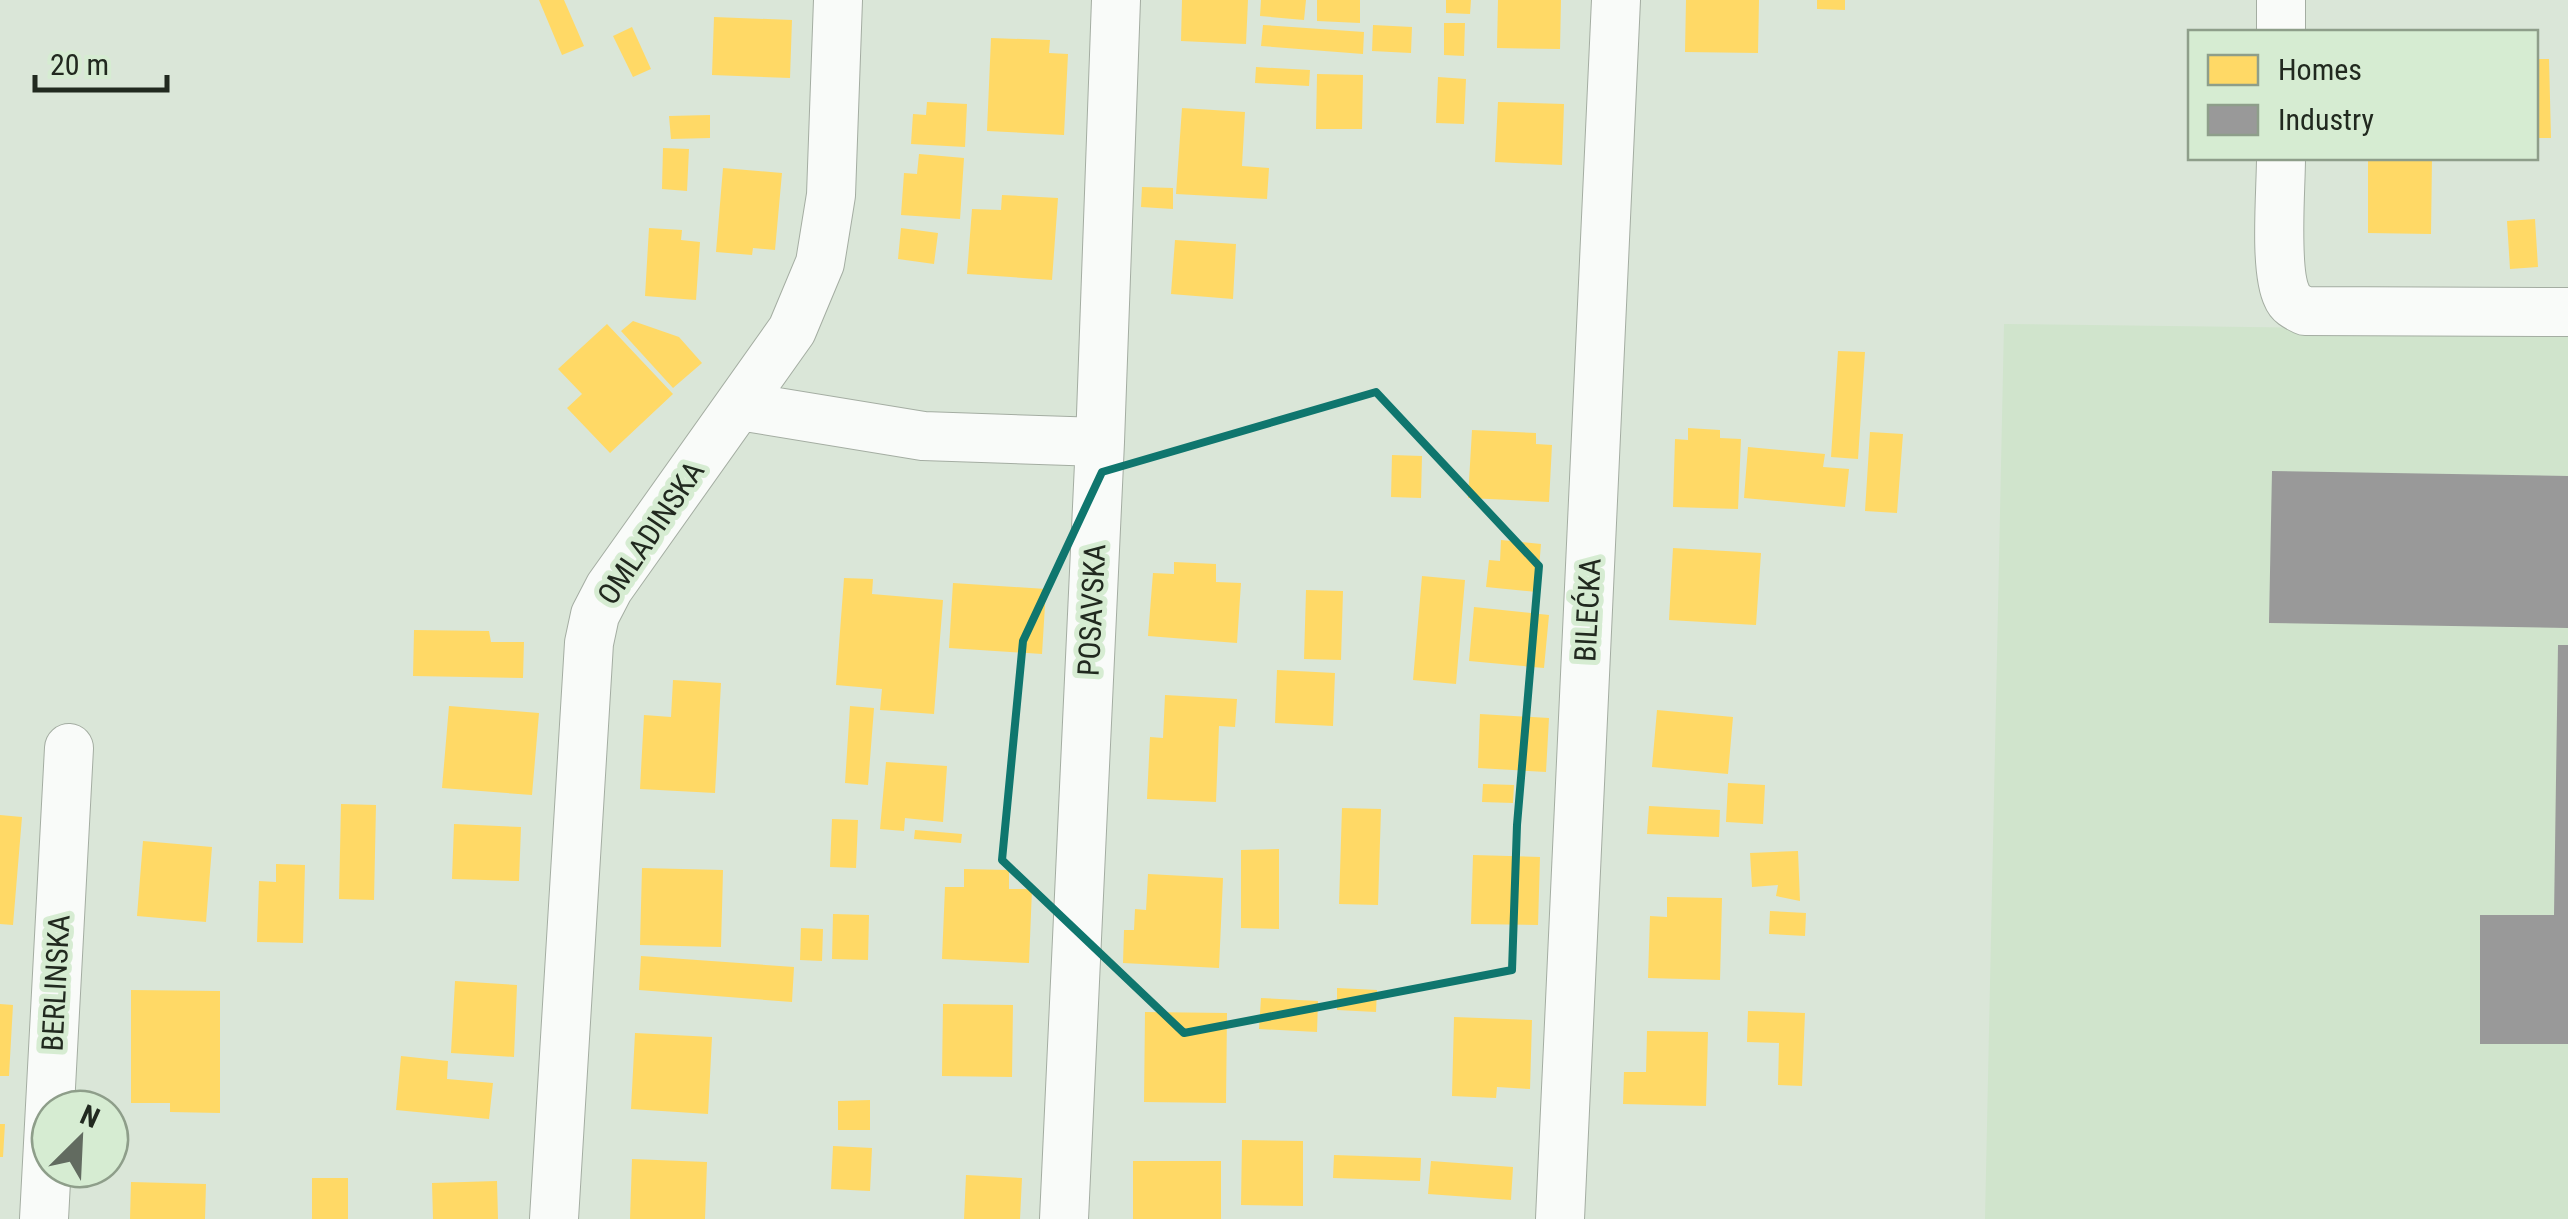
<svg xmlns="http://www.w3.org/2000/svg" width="2568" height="1219" viewBox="0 0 2568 1219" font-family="'Roboto Condensed',sans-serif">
  <rect width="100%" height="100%" fill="#dae6d8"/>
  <!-- built -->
  <path fill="#d0e4cc" d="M2004,324l564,7v888h-583z"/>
  <!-- homes -->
  <path fill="#ffd966" d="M539,0h25l20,46 -22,9z
    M1182,0h66l-2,44 -65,-3z
    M1261,0h45l-2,20 -44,-4z
    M1317,0h43v23l-43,-2z
    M1446,0h25l-1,14 -24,-1z
    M1498,0h63l-1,49 -63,-1z
    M1686,0h73l-1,53 -73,-1z
    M1817,0h28v10l-28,-1z
    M714,17l78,3 -2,58 -78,-3z
    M1444,23h21l-1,33 -20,-1z
    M1263,25l101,7 -1,22 -102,-8z
    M1373,25l39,2 -1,26 -39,-2z
    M632,27l19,42 -18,8 -20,-41z
    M991,38l59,2 -1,13 19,1 -4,81 -77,-4z
    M2536,59h13l2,79h-15z
    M1256,67l54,3 -1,16 -54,-3z
    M1317,74l46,1 -1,54h-46z
    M1438,77l28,2 -2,45 -28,-1z
    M927,102l40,2 -2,43 -54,-3 2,-30 13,1z
    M1498,102l66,2 -2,61 -67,-3z
    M1182,108l63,4 -3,54 27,2 -2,31 -91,-5z
    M710,115v23l-39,1 -2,-23z
    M663,148l26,1 -2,42 -25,-2z
    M919,154l45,4 -4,61 -59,-4 3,-42 13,1z
    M2368,158l64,1 -1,75 -63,-1z
    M723,168l59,5 -7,77 -22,-2 -1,7 -36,-3z
    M1142,187l31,1v21l-32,-2z
    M1002,195l56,3 -6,82 -85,-6 5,-65 29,1z
    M2535,219l3,48 -28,2 -3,-48z
    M649,228l33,2 -1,10 19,2 -4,58 -51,-4z
    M901,228l37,5 -4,31 -36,-5z
    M1175,240l61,4 -3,55 -62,-5z
    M633,321l46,16 23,26 -29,25 -52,-57z
    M607,324l66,70 -63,59 -43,-45 15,-14 -24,-25z
    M1838,351l27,1 -7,107 -27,-2z
    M1688,428l32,2v8l21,1 -3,70 -65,-2 2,-68 13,1z
    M1472,430l64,3v11l16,1 -3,57 -81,-4z
    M1870,432l33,2 -6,79 -32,-2z
    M1748,447l77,7 -2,13 26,2 -4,38 -101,-9z
    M1392,455l30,1 -1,42 -30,-1z
    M1501,540l40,4 -4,48 -51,-5 3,-27 11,1z
    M1673,548l88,5 -5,72 -87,-5z
    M1174,562l42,2v18l25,1 -4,60 -89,-7 5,-63 21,1z
    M1422,576l43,4 -9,104 -43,-4z
    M844,578l29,1 -1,15 71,6 -9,114 -54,-4 2,-21 -46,-4z
    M953,583l93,6 -4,65 -93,-6z
    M1306,590l37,1 -2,69 -37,-1z
    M1474,607l75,8 -5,53 -75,-7z
    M414,630l75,1 2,11h33l-1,36 -110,-2z
    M1277,670l58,3 -2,53 -58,-3z
    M673,680l48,3 -6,110 -75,-4 4,-74 27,2z
    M1165,695l72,4 -2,28 -16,-1 -3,76 -69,-3 3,-62 13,1z
    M449,706l90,7 -7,82 -90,-7z
    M850,706l24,2 -6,77 -23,-2z
    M1657,710l76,7 -5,57 -76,-7z
    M1480,714l69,4 -3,54 -68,-4z
    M886,762l61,4 -4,56 -38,-4 -1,13 -24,-2z
    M1728,783l37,2 -2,39 -37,-2z
    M1483,784l31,1 -1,18 -31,-1z
    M341,804l35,1 -2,95 -35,-1z
    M1649,806l71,4 -1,27 -72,-3z
    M1342,808l39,1 -3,96 -39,-1z
    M0,815l22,2 -9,108 -13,-1z
    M832,819l26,1 -2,48 -26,-1z
    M454,824l67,3 -2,54 -67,-2z
    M915,830l47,4 -1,9 -47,-4z
    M143,841l69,6 -6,75 -69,-6z
    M1279,849v80l-38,-1v-78z
    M1798,851l2,50 -24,-5 2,-11 -26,2 -2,-34z
    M1473,855l67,2 -2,68 -67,-1z
    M276,864l29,1 -2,78 -46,-1 2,-61 17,1z
    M642,868l81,2 -2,77 -81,-2z
    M964,869l45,1v19h23l-3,74 -87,-4 3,-72h19z
    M1148,874l75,4 -4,90 -96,-5 1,-33h10l1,-21 11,1z
    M1667,897l55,1 -2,82 -72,-2 2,-62 17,1z
    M1770,911l36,2 -1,23 -36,-2z
    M833,914l36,1 -1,45 -36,-1z
    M801,928l22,1 -1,32 -22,-1z
    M641,956l153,11 -2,35 -153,-12z
    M455,981l62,4 -3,72 -63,-4z
    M1337,988l40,2 -1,22 -39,-2z
    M131,990l89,1v122l-50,-1v-9h-39z
    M1261,998l57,3 -1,31 -58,-3z
    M0,1004l13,1 -4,71h-9z
    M943,1004l70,1 -1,72 -70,-1z
    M1748,1011l57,2 -3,73 -24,-1 1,-42 -32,-1z
    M1145,1012l82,1 -1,90 -82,-1z
    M1454,1017l78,3 -2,69 -33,-2 -1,11 -44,-2z
    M1647,1031l61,1 -2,74 -83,-2 1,-32h22z
    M635,1033l77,4 -4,77 -77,-5z
    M401,1056l47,5 -1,18 46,4 -4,36 -93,-9z
    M870,1100v30h-32v-29z
    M0,1124h5l-2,33h-3z
    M1242,1140l61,1v65l-62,-1z
    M833,1146l39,2 -2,43 -39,-2z
    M1334,1155l87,3 -1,23 -87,-3z
    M632,1159l75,3 -2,57h-75z
    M1133,1161h88v58h-88z
    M1431,1161l82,6 -2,33 -83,-6z
    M966,1175l56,3 -2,41h-56z
    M312,1178h36v41h-36z
    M497,1181l1,38h-65l-1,-36z
    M131,1182l75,2 -1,35h-75z"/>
  <!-- industry -->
  <path fill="#999" d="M2272,471l296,5v152l-299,-5z
    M2558,645h10v399h-88v-129h74z"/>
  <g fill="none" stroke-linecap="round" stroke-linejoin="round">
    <!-- minor casing -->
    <g stroke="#a4ada2" stroke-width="50">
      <path id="minor" d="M2281,32v-32
        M2281,158c0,32 -7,112 6,138 3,8 10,11 18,15l263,1
        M740,406l183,30 177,6
        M44,1219l25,-471
        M554,1219l35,-576 6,-28 14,-27 183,-258 28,-67 11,-68 7,-195
        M1064,1219l36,-777 16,-442
        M1560,1219l56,-1219"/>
    </g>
    <!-- minor -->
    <use href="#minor" stroke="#f9fbf9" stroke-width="48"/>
  </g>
  <!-- marked area -->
  <path fill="none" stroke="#0f766e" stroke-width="8" stroke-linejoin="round" d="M1376,392l163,174 -22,259 -5,145 -328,63 -182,-173 21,-219 79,-169z"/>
  <g text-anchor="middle" stroke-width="10" stroke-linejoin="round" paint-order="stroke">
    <!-- street labels -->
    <g font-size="30" fill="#21291f" stroke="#d6ecd2">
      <text transform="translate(651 533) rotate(-56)" y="10">OMLADINSKA</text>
      <text transform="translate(1092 610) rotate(-87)" y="10">POSAVSKA</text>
      <text transform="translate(1588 610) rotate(-87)" y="10">BILEĆKA</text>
      <text transform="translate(56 983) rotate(-87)" y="10">BERLINSKA</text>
    </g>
  </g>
  <!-- legend -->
  <rect x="2188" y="30" width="350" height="130" fill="#d6ecd2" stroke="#8e9e8a" stroke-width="2.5"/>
  <rect x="2208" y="55" width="50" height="30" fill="#ffd966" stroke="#8e9e8a" stroke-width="2.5"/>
  <text x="2278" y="80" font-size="30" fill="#21291f">Homes</text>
  <rect x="2208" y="105" width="50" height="30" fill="#999999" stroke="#8e9e8a" stroke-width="2.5"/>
  <text x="2278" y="130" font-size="30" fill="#21291f">Industry</text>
  <!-- north arrow -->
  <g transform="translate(80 1139) rotate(24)"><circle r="48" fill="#d6ecd2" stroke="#8e9e8a" stroke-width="2.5"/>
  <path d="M0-8L18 38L0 25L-18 38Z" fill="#626b60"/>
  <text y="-15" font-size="28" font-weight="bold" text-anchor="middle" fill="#21291f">N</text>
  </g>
  <!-- scale -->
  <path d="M35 75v15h132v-15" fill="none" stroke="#21291f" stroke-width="5"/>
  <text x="50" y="75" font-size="30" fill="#21291f" stroke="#d6ecd2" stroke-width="8" paint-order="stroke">20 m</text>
</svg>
